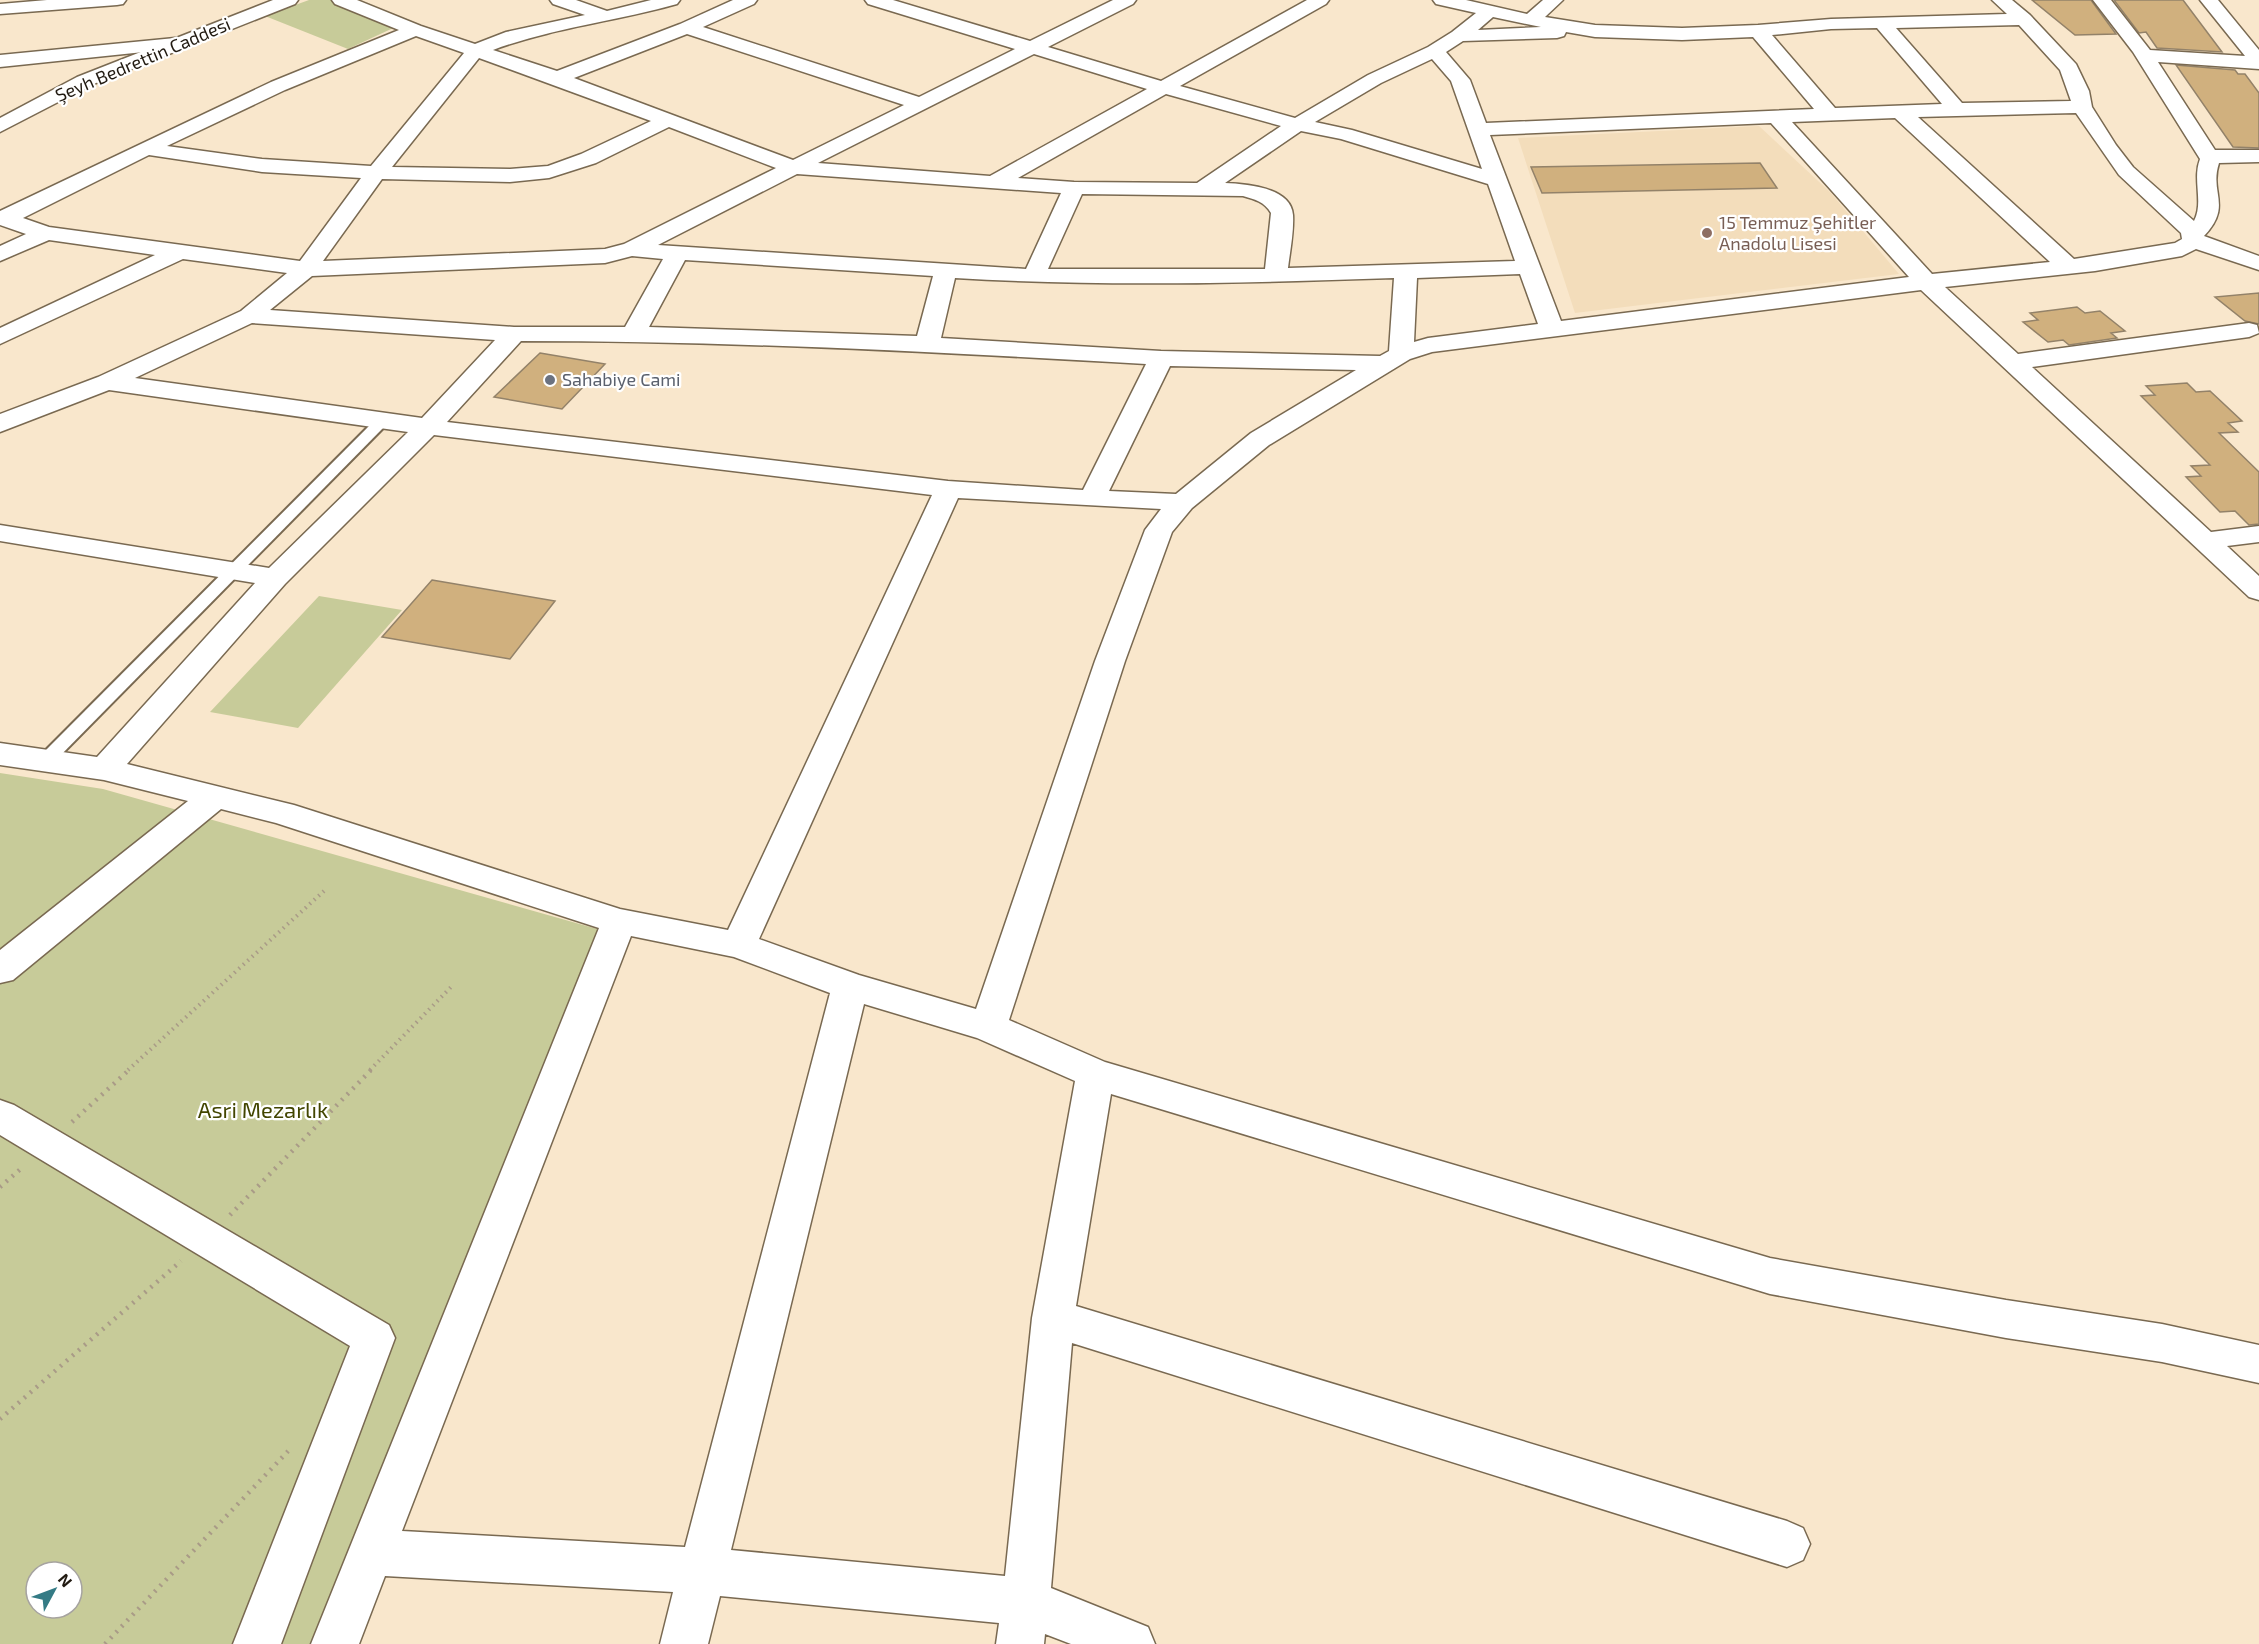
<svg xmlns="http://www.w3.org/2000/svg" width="2259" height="1644" viewBox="0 0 2259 1644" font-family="'Exo 2',sans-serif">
  <rect width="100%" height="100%" fill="#f9e7cc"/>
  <!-- built -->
  <path fill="#f3ddbb" d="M1759,126l71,66 69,82 -324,39 -57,-175z"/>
  <!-- green -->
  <path fill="#c7cb99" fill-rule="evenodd" d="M309,0h32l63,23 -56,26 -83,-33z
    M319,596l83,14 -104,118 -88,-16z
    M0,773l103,16 512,145 -279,710h-336zM36,1572h36v36h-36z"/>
  <!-- building -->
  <path fill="#d0b07e" stroke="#938269" stroke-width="1.5" d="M2032,0h59l25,34 -41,1z
    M2114,0h69l39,52 -65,-4 -11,-16 -7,1z
    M2176,65l59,5 3,4h7l14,19v55l-26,-1z
    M1760,163l17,25 -235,5 -11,-26z
    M2259,293v31l-14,-3 -30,-24z
    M2077,307l8,6 15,-2 25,20 -14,2 6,5 -48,7 -6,-5 -15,2 -25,-20 15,-2 -8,-7z
    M540,353l65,11 -43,45 -68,-12z
    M2187,383l9,9 14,-1 32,30 -14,2 10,9 -19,1 40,39v52l-10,1 -14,-14 -15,1 -34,-35 15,-1 -10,-10 19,-1 -69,-69 14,-1 -9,-9z
    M432,580l123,21 -45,58 -128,-22z"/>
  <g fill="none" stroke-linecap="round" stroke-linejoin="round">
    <!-- lane casing -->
    <g stroke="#796951" stroke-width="4">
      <path id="lane" d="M382,417l5,1 1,3 -1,3 -335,340h-12l-2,-4 2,-4 337,-338z"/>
    </g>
    <!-- street casing -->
    <g stroke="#796951" stroke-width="3">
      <path id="street" d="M47,0h79l-3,4 -6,1 -117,9v-10z
        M332,0h25l64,26 54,18 31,-12 79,-17 -32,-11 -3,-4h26l31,11 44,-11h29l-3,4c-60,17 -125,24 -184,46l64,21 123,-47 53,-24h24l-3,4 -51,23 216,70 96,-48 -147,-45 -3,-4h28l137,41 83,-41h23l-3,4 -85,43 113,34 146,-81h22l-3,4 -146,82 115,32 73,-43 60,-28 24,-15 24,-19 -40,-9 -3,-4h33l61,14 16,-14h20l-18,17 50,8 87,3 76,-3 73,-6 176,-5 -15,-14h20l18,15 46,49 13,27 3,16 24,38 17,22 61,54c10,-19 -2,-41 6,-62l-67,-107 -40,-52h18l39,50 95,6 -45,-56h18l41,50v19l-101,-7 57,88h44v12l-40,1c-10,31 14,42 -15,73l55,20v14l-63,-21 -14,7 -87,15 -150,16 73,67 231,-31 8,2 2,8 -10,4 -217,30 179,165 48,-6v16l-32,4 32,30v24l-10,-3 -328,-307 -489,62 -22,7 -141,86 -77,63 -20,24 -47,129 -116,359 96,42 665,196 236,42 156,24 97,21v38l-97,-21 -156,-24 -236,-44 -659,-200 -35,212 711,215 16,7 7,16 -7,16 -16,7 -715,-224 -21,245 97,39 7,17h-84l-26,-10 -1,10h-48l3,-21 -279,-27 -12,48h-48l13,-52 -288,-16 -26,68h-48l288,-716 -323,-105 -55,-14 -208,171 -13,3v-33l188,-149 -84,-21 -104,-15v-22l97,14 158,-174 -255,-42v-16l269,43 139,-136 -299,-42 -109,42v-18l98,-37 143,-66 46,-38 -104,-14 -183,85v-16l155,-73 -106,-15 -49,21v-15l26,-12 -26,-9v-14l271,-129 128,-52 -64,-26zM1493,17l48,10 -63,3zM2019,25l41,45 11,31 -109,2 -66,-75zM1877,28l65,76 -107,4 -63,-73 59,-6zM1566,32l29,5 87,3 71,-3 61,72 -328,14 -16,-43 -24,-28 17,-11 94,-3 7,-2zM687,34l217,71 -111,55 -219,-82zM416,36l48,17 -93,113 -109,-7 -95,-13 118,-56zM1034,54l113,35 -157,87 -172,-13zM479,58l172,63 -70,33 -33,12 -38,3 -118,-2zM1432,59l19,22 31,88 -130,-39 -37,-8 66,-39zM1166,94l115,32 -84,57 -123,-1 -56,-4zM2076,113l43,62 62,58 1,6 -7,4 -101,16 -156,-142zM1895,118l155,144 -118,12 -140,-152zM1771,123l138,154 -348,44 -71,-186zM669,127l107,41 -152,76 -19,5 -282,12 59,-82 128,3 39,-4 47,-15zM1301,131l40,8 147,45 27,77 -227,7c2,-17 6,-36 5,-53 -2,-28 -47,-31 -68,-32zM149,155l113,17 99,6 -61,83 -251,-34 -26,-9zM797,174l264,19 -35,76 -368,-24zM1082,194l161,2c11,3 22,6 28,17l-6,56h-217zM632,256l31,3 -38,68h-111l-244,-17 42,-34 293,-13zM685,260l248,16 -16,60 -268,-9zM1520,274l18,50 -110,14 -14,4 3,-64zM955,278c147,9 293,5 439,0l-5,73 -9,5 -219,-5 -220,-13zM252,323l243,17 -73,78 -287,-40zM521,341c208,0 416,11 625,23l-63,126 -135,-9 -501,-59zM1170,366l186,4 -105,63 -75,61 -67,-3zM434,435l498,60 -204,435 -108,-21 -326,-104 -167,-41 158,-180zM958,498l203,11 -16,21 -50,131 -119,348 -117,-34 -100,-36zM631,936l103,21 96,36 -145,554 -283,-16zM864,1004l113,34 98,43 -43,237 -27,258 -274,-26z
        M175,38l7,2 2,4 -2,4 -182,19v-12z
        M0,1100l14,5 375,220 6,13 -114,306h-48l117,-298 -350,-211z"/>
    </g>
    <!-- secondary casing -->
    <g stroke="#796951" stroke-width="3">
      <path id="secondary" d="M273,0h25l-3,4 -204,81 -91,47v-14l77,-41z"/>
    </g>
    <!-- path-far1 -->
    <path stroke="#a99b87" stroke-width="4" stroke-dasharray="1.5 4.5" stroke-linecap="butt" d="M128,1070l196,-179
      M370,1070l83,-85"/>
    <!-- path -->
    <path stroke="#a99b87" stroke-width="4.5" stroke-dasharray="2 6" stroke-linecap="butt" d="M72,1122l58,-53
      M0,1187l24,-21
      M230,1215l142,-146
      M0,1419l181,-158
      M105,1644l187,-197"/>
    <!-- lane -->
    <use href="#lane" fill="#fff" fill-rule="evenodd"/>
    <!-- street -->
    <use href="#street" fill="#fff" fill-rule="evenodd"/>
    <!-- secondary -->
    <use href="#secondary" fill="#fff" fill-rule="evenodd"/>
  </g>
  <!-- markers -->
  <circle fill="#8d6e63" stroke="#fff" stroke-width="2" cx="1707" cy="233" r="6"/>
  <circle fill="#6b7280" stroke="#fff" stroke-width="2" cx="550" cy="380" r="6"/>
  <g text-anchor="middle" stroke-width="4.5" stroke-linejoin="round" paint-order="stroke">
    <!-- far-street labels -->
    <g font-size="18" fill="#211a11" stroke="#fff">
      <text transform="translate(143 60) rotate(-23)" y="6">Şeyh Bedrettin Caddesi</text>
    </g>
    <!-- far-education labels -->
    <g font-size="18" fill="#785e54" stroke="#fff" text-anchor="start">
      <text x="1719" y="229">15 Temmuz Şehitler<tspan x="1719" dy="21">Anadolu Lisesi</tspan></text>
    </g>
    <!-- far-worship labels -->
    <g font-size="18" fill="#5b616d" stroke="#fff" text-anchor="start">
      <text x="562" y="386">Sahabiye Cami</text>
    </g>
    <!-- park labels -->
    <g font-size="22" fill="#424500" stroke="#fff">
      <text x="263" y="1118">Asri Mezarlık</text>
    </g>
  </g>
  <!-- north arrow -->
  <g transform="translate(54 1590) rotate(49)"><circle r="28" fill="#ffffff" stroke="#a6a3a0" stroke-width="1.5"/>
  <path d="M0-4.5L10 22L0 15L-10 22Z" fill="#347b85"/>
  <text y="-9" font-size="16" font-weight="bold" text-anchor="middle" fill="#211a11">N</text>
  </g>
</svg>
